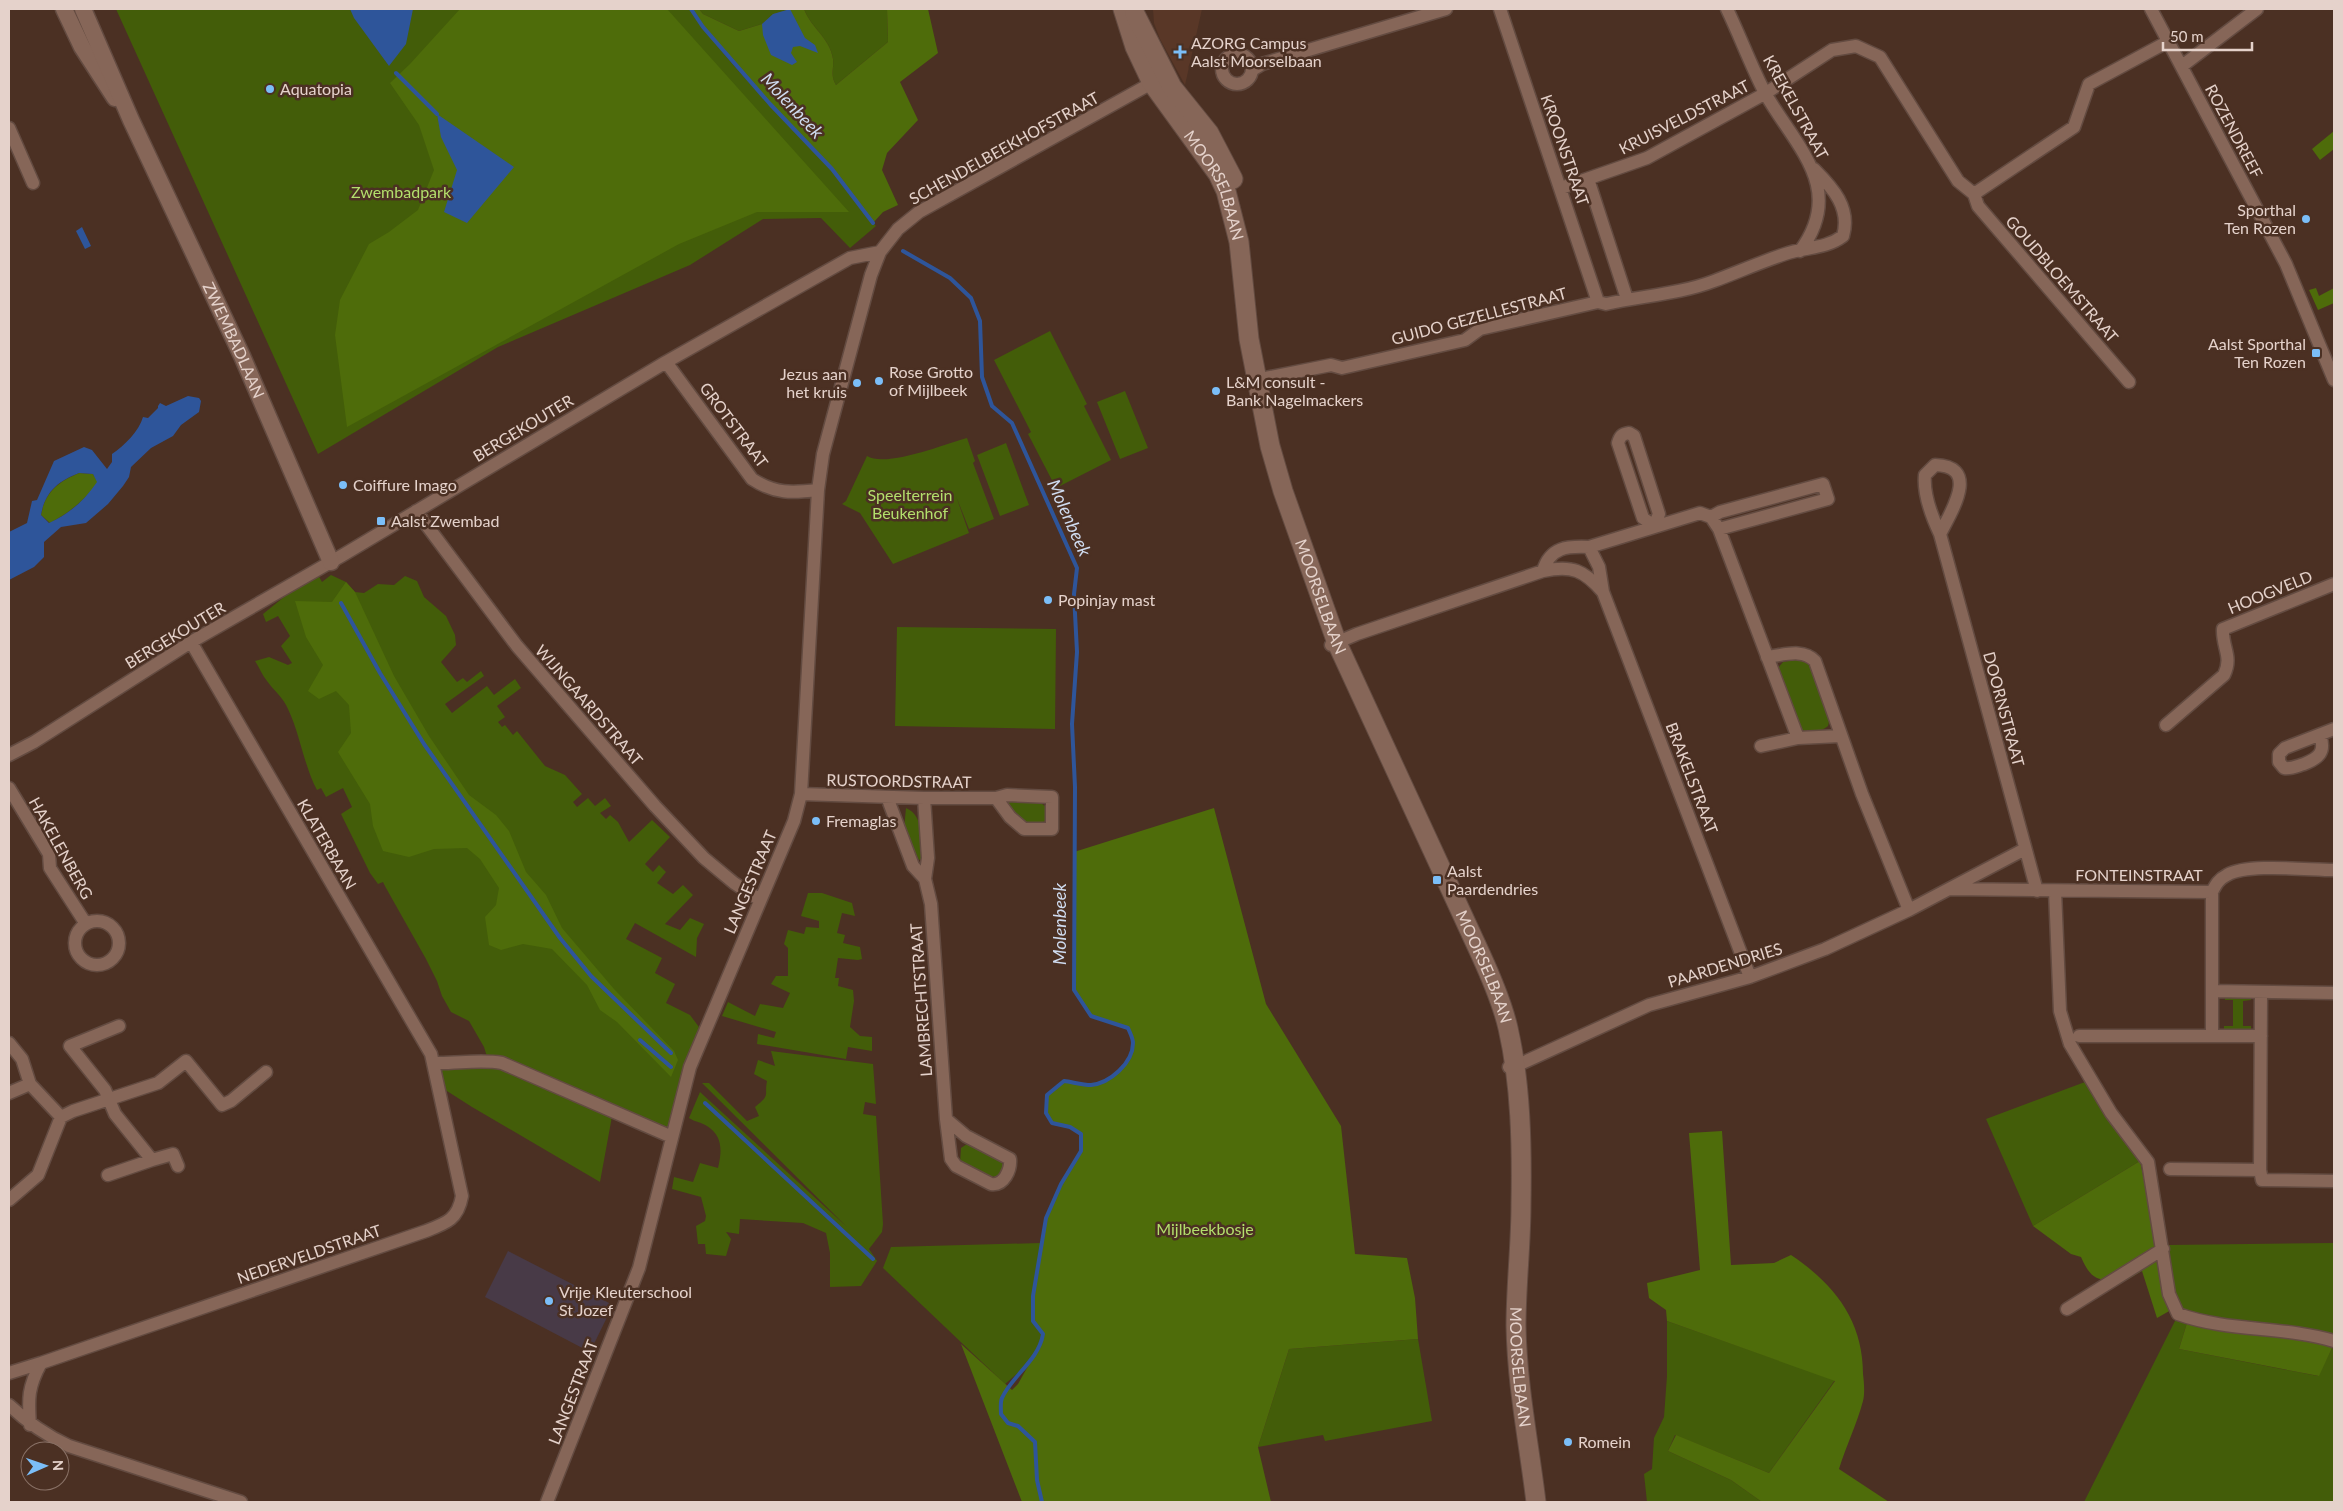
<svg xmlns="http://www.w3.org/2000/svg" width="2343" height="1511" viewBox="0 0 2343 1511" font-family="Lato,sans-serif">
  <rect width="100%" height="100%" fill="#4b3023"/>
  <!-- built -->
  <path fill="#593727" d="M1153,9h49l-17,76 -25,-46 -6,-16z"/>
  <!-- education -->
  <path fill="#483a47" d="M508,1251l105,54 -23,47 -105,-55z"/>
  <!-- green -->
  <path fill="#435d09" d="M116,9h575c37,60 95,107 141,160 16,18 28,40 44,57l-26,22 -29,-30 -58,1 -73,46 -192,82 -180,107z
    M699,9h92l-18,5 -11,10 -23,7 -36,-17z
    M804,9h83l1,33 -52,43c-6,-10 -2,-15 -3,-26 -3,-21 -22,-31 -29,-50z
    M1050,331l37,73 -3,2 27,54 -55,28 -28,-54 3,-2 -37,-72z
    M1125,391l23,57 -28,11 -23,-57z
    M967,438l8,23 -2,2 21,56 -25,10 -13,-33 13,37 -76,31 -33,-51 -18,-9 4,-3 21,-45c19,12 78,-12 100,-18z
    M1006,443l23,62 -29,11 -23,-61z
    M316,571l6,11 9,-7 15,7 9,10 9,1 14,-9 16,1 11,-9 12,5 7,16 22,19 9,19 1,10 -15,17 16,20 6,-4 4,4 14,-11 3,5 -39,28 7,9 35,-27 7,9 21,-16 6,9 -24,18 8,11 -7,5 4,5 3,-2 8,10 4,-4 28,35 20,9 17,19 -9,8 4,5 11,-9 7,8 10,-8 6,8 -11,7 6,6 4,-4 8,7 11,20 23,-22 18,17 -25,27 8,8 6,-7 7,7 -9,11 16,11 10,-9 10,10 -28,29 15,6 10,-12 14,6 -7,14 -1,19 -61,-34 -9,16 36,19 -7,15 20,11 -9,19 24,12 9,12 -27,110 -59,-26 -13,71 -128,-75 -36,-23 -3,-21 55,-3 -4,-13 -15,-26 -18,-9 -9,-16 -5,-15 -11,-22 -40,-71 -3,-6 -5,2 -8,-11 -29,-59 11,-7 -9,-19 -17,9 -5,-9 -4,2c-13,-24 -17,-56 -29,-81 -5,-12 -14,-18 -21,-28 -5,-6 -8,-14 -12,-20l14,-4 19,8 4,-2 -11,-17 9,-10 -12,-20 -12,6 -3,-8z
    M897,627l159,2 -1,100 -160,-3z
    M1800,659l10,6 20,53 -2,8c-7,6 -20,8 -28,3l-22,-61 5,-6z
    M1006,799l34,3 7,6v11l-6,5 -13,1 -23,-21z
    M906,808c19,8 15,34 16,51l-3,1 -15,-31z
    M808,893h14l30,10 3,13 -13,-3 -5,20 8,2 -2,8 17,4 2,12 -4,1 -20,-2 -3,20h4l-1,8 15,4 1,11 -4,26 10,9 12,1v14l-24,-4 -2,12 -89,-15 1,-10 16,4 2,-6 -54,-16 6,-14 27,14 5,-12 23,4 7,-15 -19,-9 5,-8h12v-28l-4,-4 4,-14 16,4 2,-7 13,1v-7l-18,-5z
    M2225,996l26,1v3l-8,1v25h8v4h-27v-4h9v-26h-8z
    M771,1051l102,13 3,40 -11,-2 -2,12 13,2 7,108 -1,8 -13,17 8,12 -16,25 -31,1v-34l-4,-20 -23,-10 -63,-4 -1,15 -13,-2 5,7 -5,17 -20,-2 -1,-10h-7l-2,-18 9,-5 1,-5 -5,-19 -29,-8 2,-12 19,5 7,-19 18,5c4,-17 5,-32 -11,-42 -6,-4 -12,-4 -18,-8l11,-26 147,135 -145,-144h7l38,38 12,-5 -4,-9c16,-13 9,-10 12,-26l-13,-7 4,-14 17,6z
    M2085,1082l55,79 -107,65 -47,-107z
    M967,1144l33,14 3,7v8l-5,4 -11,-1 -27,-13 1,-15z
    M1041,1243l-8,53 10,38 -1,7 -16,25 -21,18 -122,-116 8,-21z
    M2334,1243v94l-138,-21 -15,-6 -8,-23 -5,-42z
    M2176,1319l11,4 -8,26 139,27 14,-28 2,2v152h-250z
    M1667,1321l168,59 -66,93 -94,-38 -7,16 63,29 31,22h-115l-3,-28 8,-5 2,-31 10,-21 3,-41z
    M1418,1339l14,82 -107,20 -2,-6 -65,12 31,-98z"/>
  <!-- forest -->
  <path fill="#4e6c0a" d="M460,9h207l182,203h-92l-78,32 -332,183 -12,-92 5,-35 29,-56 20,-12 29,-22 16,-40 -15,-45 -29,-42 20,-19z
    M689,9h10l4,5 36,17 23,-7 11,-10 18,-5h13c7,19 26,29 29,50 1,11 -3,16 3,26l52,-43 -1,-33h41l10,44 -38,29 18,38 -31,33 -5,17 16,35 -15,7 -10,11 -41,-54 -84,-91z
    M2334,131v18l-14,11 -8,-11z
    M2316,288l3,8 15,-8v15l-16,7 -9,-20z
    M79,473l14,1 5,8c-13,18 -29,31 -48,41l-9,-8c4,-23 17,-33 38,-42z
    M346,582l9,10 39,84 35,60 40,59 27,20 13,16 17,41 20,23 16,33 52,61 60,62 4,9 -7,17 -54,-55 -17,-12 -13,-25 -35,-36 -29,-5 -22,6 -12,-5 -4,-28 11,-12 3,-17 -19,-29 -13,-11 -33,1 -25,8 -26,-6 -10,-25 -3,-22 -32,-52 13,-19 -2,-28 -13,-14 -17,8 -11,-8 15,-26 -17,-28 -11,-36 37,1z
    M1214,808l52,196 75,122 14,128 52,4 8,40 3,41 -129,10 -31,98 13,55h-249l-61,-158 51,46 6,-6 24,-43 1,-7 -10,-13v-25l13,-78 15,-34 20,-33v-17l-11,-7 -18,-4 -6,-10 1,-18 17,-14c8,1 19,4 27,4 19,-2 42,-22 42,-42 0,-5 -3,-10 -5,-15l-37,-12 -17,-26v-138z
    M1722,1131l9,134 43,-2 17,-8c43,29 72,65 72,119 1,8 2,19 0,27 -6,23 -17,45 -24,68l50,33h-127l-31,-22 -63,-29 8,-16 93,38 66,-92 -168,-60 -1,-11 -17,-12 -2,-15 53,-13 -11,-137z
    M2140,1161l31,149 -14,8 -15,-47 -17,10 -5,-3c-22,5 -30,0 -39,-21l-10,-3 -38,-28z
    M2187,1323l128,18 17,7 -13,28 -140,-27z"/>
  <!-- water -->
  <path fill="#2e559a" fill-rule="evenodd" d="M350,9h63l-7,35 -17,22 -35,-48z
    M790,9l15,29 10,7 3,8 -18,-7 -7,1 -2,6 6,9 -5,3 -21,-10 -8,-20 -1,-11 11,-10z
    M437,114l77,53 -47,56 -23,-11 13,-42 -16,-33z
    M82,227l9,19 -6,3 -9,-18z
    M188,396l11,2 2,3 -2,11 -18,13 -8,11 -22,12 -20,19 -2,10 -6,9 -15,18 -22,19 -25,4 -17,15v15l-10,10 -25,13v-48l18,-9 5,-22 5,-1 17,-39 30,-14 8,3 15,19 5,-7v-8c13,-9 27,-23 31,-37l5,1 10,-10v-2l2,-3 6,3zM79,473l14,1 4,8c-12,18 -28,32 -48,41l-8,-8c4,-23 17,-34 38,-42z"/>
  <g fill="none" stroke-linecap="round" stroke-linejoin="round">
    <!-- stream -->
    <path stroke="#2e559a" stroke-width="4" d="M691,9l12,18 67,77 62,65 41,54
      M396,73l41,41
      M903,251l47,27 21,20 9,23 2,56 10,29 20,17 65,145 -3,26 3,58 -5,72 3,63 -1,203 17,26 37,12c2,5 5,10 5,15 0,20 -23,40 -42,42 -8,0 -19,-3 -27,-4l-17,14 -1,18 6,10 18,4 11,7v17l-20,33 -15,34 -13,78v25l10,13c-4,26 -32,43 -41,64 -2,4 -1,11 -1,16l7,9 10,3 17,16 2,38 5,22
      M341,603l39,70 44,71 136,194 31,38 80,77
      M640,1040l31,27
      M705,1103l168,156"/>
    <!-- minor casing -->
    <g stroke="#634b41" stroke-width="15">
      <path id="minor" d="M1500,9l98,293
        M1727,9c13,27 24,57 38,84 30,53 82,95 35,158
        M2151,9l135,255 48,116
        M1222 69a15 15 0 1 1 30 0a15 15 0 1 1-30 0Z
        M2182,66l75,-57
        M1252,70l10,-6 184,-55
        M9,128l24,55
        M1588,179l39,120
        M1561,188l86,-30 119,-65 66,-43 24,-4 24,11 78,124 16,13 4,12 151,176
        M1974,194l100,-67 15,-43 80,-43
        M666,362l86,117c23,15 40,14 66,11
        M1250,381l81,-16 11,3 123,-28 15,-11 118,-27 8,2c35,-8 74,-10 108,-23 24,-9 47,-19 71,-27 20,-7 41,-5 58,-18 8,-28 -10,-48 -29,-67
        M1629,433l5,3 25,78 -5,12 -11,-8 -25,-75c2,-7 4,-9 11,-10z
        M1935,465c46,1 16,47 5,69 -8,-17 -17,-40 -15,-59z
        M416,511l101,135 138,160 49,52 30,25 26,17
        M1711,517l9,-5 103,-28 5,15 -109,30
        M1940,534l97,357
        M1589,547l10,20 4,25
        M1543,571c7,-24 24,-25 46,-24l111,-34 11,4 8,12 79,209 42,-2
        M1331,645l26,-11 186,-63c29,-6 41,-1 60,21l147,385
        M1767,657c17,-2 36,-9 48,4l47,133 47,116
        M2166,725l58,-50c9,-19 -2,-27 -1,-46l111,-45
        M2320,735c6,17 -1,23 -16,29 -7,2 -12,5 -20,4l-5,-6v-8l6,-6 49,-19
        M1761,746l37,-8
        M9,755l25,-13 157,-100 152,-87 323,-193 184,-104 30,-6
        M9,788l40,66 1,14 36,56
        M801,794l123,4h72l11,-3 45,2v32h-28l-14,-12 -14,-19
        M887,797l26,69 12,13
        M924,798l4,60 -3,21 6,25 15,215 5,40 5,7 35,18c13,2 20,-14 19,-25l-44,-23 -20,-17
        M1950,889l262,3c4,-8 7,-13 15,-17 21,-12 81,-5 107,-5
        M2055,891l5,120 10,33 41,69 37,49 21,132 9,20c50,18 106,12 156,27
        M75 943a22 22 0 1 1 44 0a22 22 0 1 1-44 0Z
        M2212,991l122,2
        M119,1026l-49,20 35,44 10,24 37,46 21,-6 5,12
        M2079,1036h133v-144
        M2212,1036h49
        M9,1043l13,16 8,25 31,33 12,-6 85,-28 28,-22 36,44 9,-4 35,-29
        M433,1063c23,1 46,-4 69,0l170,74
        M1509,1067l11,-3 129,-59 101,-28 75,-28 84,-39 116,-61
        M9,1093l21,-9
        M2170,1169l90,1 2,10 72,1
        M2260,1170l1,-177
        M108,1175l44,-15
        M9,1200l29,-25 23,-58
        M2067,1309l96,-60
        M9,1373l32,-10 385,-132c21,-8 32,-12 36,-35l-31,-142 -240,-412
        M9,1405c19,18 36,30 60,41l172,56
        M30,1425c-2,-27 -2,-38 11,-62
        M547,1502l92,-234 51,-201 104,-246 7,-27 17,-304 5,-36 48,-179 9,-23 18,-23 21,-17 240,-133"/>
    </g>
    <!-- tertiary casing -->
    <g stroke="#634b41" stroke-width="19">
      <g id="tertiary">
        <path d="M64,9l18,38 33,51"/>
        <path id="s1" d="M83,9l48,111 111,236 89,206"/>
      </g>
    </g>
    <!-- secondary casing -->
    <g stroke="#634b41" stroke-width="21">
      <g id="secondary">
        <path id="s2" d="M1123,9l12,38 17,36 66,91 8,17 13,51 10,97 21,107 13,45 54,152 143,310c11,24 22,49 28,75 13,57 14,118 13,177 0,40 -5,80 -5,121 1,59 13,118 20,176"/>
        <path d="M1135,14l37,73 37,46 24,46"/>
      </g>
    </g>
    <!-- minor -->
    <use href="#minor" stroke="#866658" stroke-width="12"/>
    <!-- tertiary -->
    <use href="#tertiary" stroke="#866658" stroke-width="16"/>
    <!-- secondary -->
    <use href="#secondary" stroke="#866658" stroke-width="19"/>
  </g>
  <!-- markers -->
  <g fill="#7bbef8" stroke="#4b3023" stroke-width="2">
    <path d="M1177.5 44.5h5v5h5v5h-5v5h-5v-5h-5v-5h5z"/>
    <circle cx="270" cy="89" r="5"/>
    <circle cx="2306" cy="219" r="5"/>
    <rect x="2311" y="348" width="10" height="10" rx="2.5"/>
    <circle cx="879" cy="381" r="5"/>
    <circle cx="857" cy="383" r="5"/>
    <circle cx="1216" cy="391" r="5"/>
    <circle cx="343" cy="485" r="5"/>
    <rect x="376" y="516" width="10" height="10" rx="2.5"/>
    <circle cx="1048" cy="600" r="5"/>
    <circle cx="816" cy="821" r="5"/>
    <rect x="1432" y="875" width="10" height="10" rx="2.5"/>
    <circle cx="549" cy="1301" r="5"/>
    <circle cx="1568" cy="1442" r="5"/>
  </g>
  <g text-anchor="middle" stroke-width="5" stroke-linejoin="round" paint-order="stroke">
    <!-- poi labels -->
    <g font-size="16" fill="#e5d2cb" stroke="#4b3023" text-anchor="start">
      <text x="1191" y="49">AZORG Campus<tspan x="1191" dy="18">Aalst Moorselbaan</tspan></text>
      <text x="280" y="95">Aquatopia</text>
      <text x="2296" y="216" text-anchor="end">Sporthal<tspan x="2296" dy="18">Ten Rozen</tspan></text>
      <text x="2306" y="350" text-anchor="end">Aalst Sporthal<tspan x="2306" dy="18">Ten Rozen</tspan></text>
      <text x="889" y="378">Rose Grotto<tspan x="889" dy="18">of Mijlbeek</tspan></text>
      <text x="847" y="380" text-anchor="end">Jezus aan<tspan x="847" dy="18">het kruis</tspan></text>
      <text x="1226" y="388">L&amp;M consult -<tspan x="1226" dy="18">Bank Nagelmackers</tspan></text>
      <text x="353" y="491">Coiffure Imago</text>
      <text x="391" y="527">Aalst Zwembad</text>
      <text x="1058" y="606">Popinjay mast</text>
      <text x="826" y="827">Fremaglas</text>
      <text x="1447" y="877">Aalst<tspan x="1447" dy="18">Paardendries</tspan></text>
      <text x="559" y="1298">Vrije Kleuterschool<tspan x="559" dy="18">St Jozef</tspan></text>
      <text x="1578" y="1448">Romein</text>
    </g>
    <!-- street labels -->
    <g font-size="16" fill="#e5d2cb" stroke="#4b3023">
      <text transform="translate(1796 107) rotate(61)" y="6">KREKELSTRAAT</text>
      <text transform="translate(1684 117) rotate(-27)" y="6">KRUISVELDSTRAAT</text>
      <text transform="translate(2234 131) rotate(62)" y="6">ROZENDREEF</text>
      <text transform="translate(1004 148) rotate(-29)" y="6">SCHENDELBEEKHOFSTRAAT</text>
      <text transform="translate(1565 150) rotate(71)" y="6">KROONSTRAAT</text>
      <text dy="6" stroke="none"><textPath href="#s2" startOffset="201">MOORSELBAAN</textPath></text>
      <text transform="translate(2062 279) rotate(49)" y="6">GOUDBLOEMSTRAAT</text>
      <text transform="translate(1479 316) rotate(-15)" y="6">GUIDO GEZELLESTRAAT</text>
      <text dy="6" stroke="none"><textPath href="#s1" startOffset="364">ZWEMBADLAAN</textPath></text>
      <text transform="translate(734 425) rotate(53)" y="6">GROTSTRAAT</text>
      <text transform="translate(523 428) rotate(-31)" y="6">BERGEKOUTER</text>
      <text transform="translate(2270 592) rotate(-22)" y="6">HOOGVELD</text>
      <text dy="6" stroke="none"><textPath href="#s2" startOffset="629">MOORSELBAAN</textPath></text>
      <text transform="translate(175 635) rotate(-31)" y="6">BERGEKOUTER</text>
      <text transform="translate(589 705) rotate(49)" y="6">WIJNGAARDSTRAAT</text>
      <text transform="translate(2004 709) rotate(75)" y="6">DOORNSTRAAT</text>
      <text transform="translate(1692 778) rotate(69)" y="6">BRAKELSTRAAT</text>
      <text transform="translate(899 781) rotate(1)" y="6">RUSTOORDSTRAAT</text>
      <text transform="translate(327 844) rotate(60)" y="6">KLATERBAAN</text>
      <text transform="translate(61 848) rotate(61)" y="6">HAKELENBERG</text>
      <text x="2139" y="881">FONTEINSTRAAT</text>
      <text transform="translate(750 882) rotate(-67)" y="6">LANGESTRAAT</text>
      <text transform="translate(1725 965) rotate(-17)" y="6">PAARDENDRIES</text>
      <text dy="6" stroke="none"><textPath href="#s2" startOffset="1034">MOORSELBAAN</textPath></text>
      <text transform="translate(921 1000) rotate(-94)" y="6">LAMBRECHTSTRAAT</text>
      <text transform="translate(309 1254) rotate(-19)" y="6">NEDERVELDSTRAAT</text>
      <text dy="6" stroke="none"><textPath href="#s2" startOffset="1440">MOORSELBAAN</textPath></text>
      <text transform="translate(573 1392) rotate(-69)" y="6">LANGESTRAAT</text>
    </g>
    <!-- park labels -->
    <g font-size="16" fill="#b3df6c" stroke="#4b3023">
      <text x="401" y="198">Zwembadpark</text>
      <text x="910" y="501">Speelterrein<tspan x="910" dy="18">Beukenhof</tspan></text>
      <text x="1205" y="1235">Mijlbeekbosje</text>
    </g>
    <!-- water labels -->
    <g font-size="18" font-style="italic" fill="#cfdbef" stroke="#4b3023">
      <text transform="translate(792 106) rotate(47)" y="6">Molenbeek</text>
      <text transform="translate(1069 518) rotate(66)" y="6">Molenbeek</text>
      <text transform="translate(1060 924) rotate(-90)" y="6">Molenbeek</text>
    </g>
  </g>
  <!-- border -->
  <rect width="2343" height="1511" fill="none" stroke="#e5d2cb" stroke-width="20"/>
  <!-- north arrow -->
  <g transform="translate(45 1466) rotate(88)"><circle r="24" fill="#4b3023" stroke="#897166"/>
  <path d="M0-4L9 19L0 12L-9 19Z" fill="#7bbef8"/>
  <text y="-8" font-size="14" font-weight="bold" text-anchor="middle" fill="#e5d2cb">N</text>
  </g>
  <!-- scale -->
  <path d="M2163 42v8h89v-8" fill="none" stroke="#e5d2cb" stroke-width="2.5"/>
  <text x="2170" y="42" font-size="15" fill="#e5d2cb" stroke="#4b3023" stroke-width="4" paint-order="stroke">50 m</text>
</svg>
